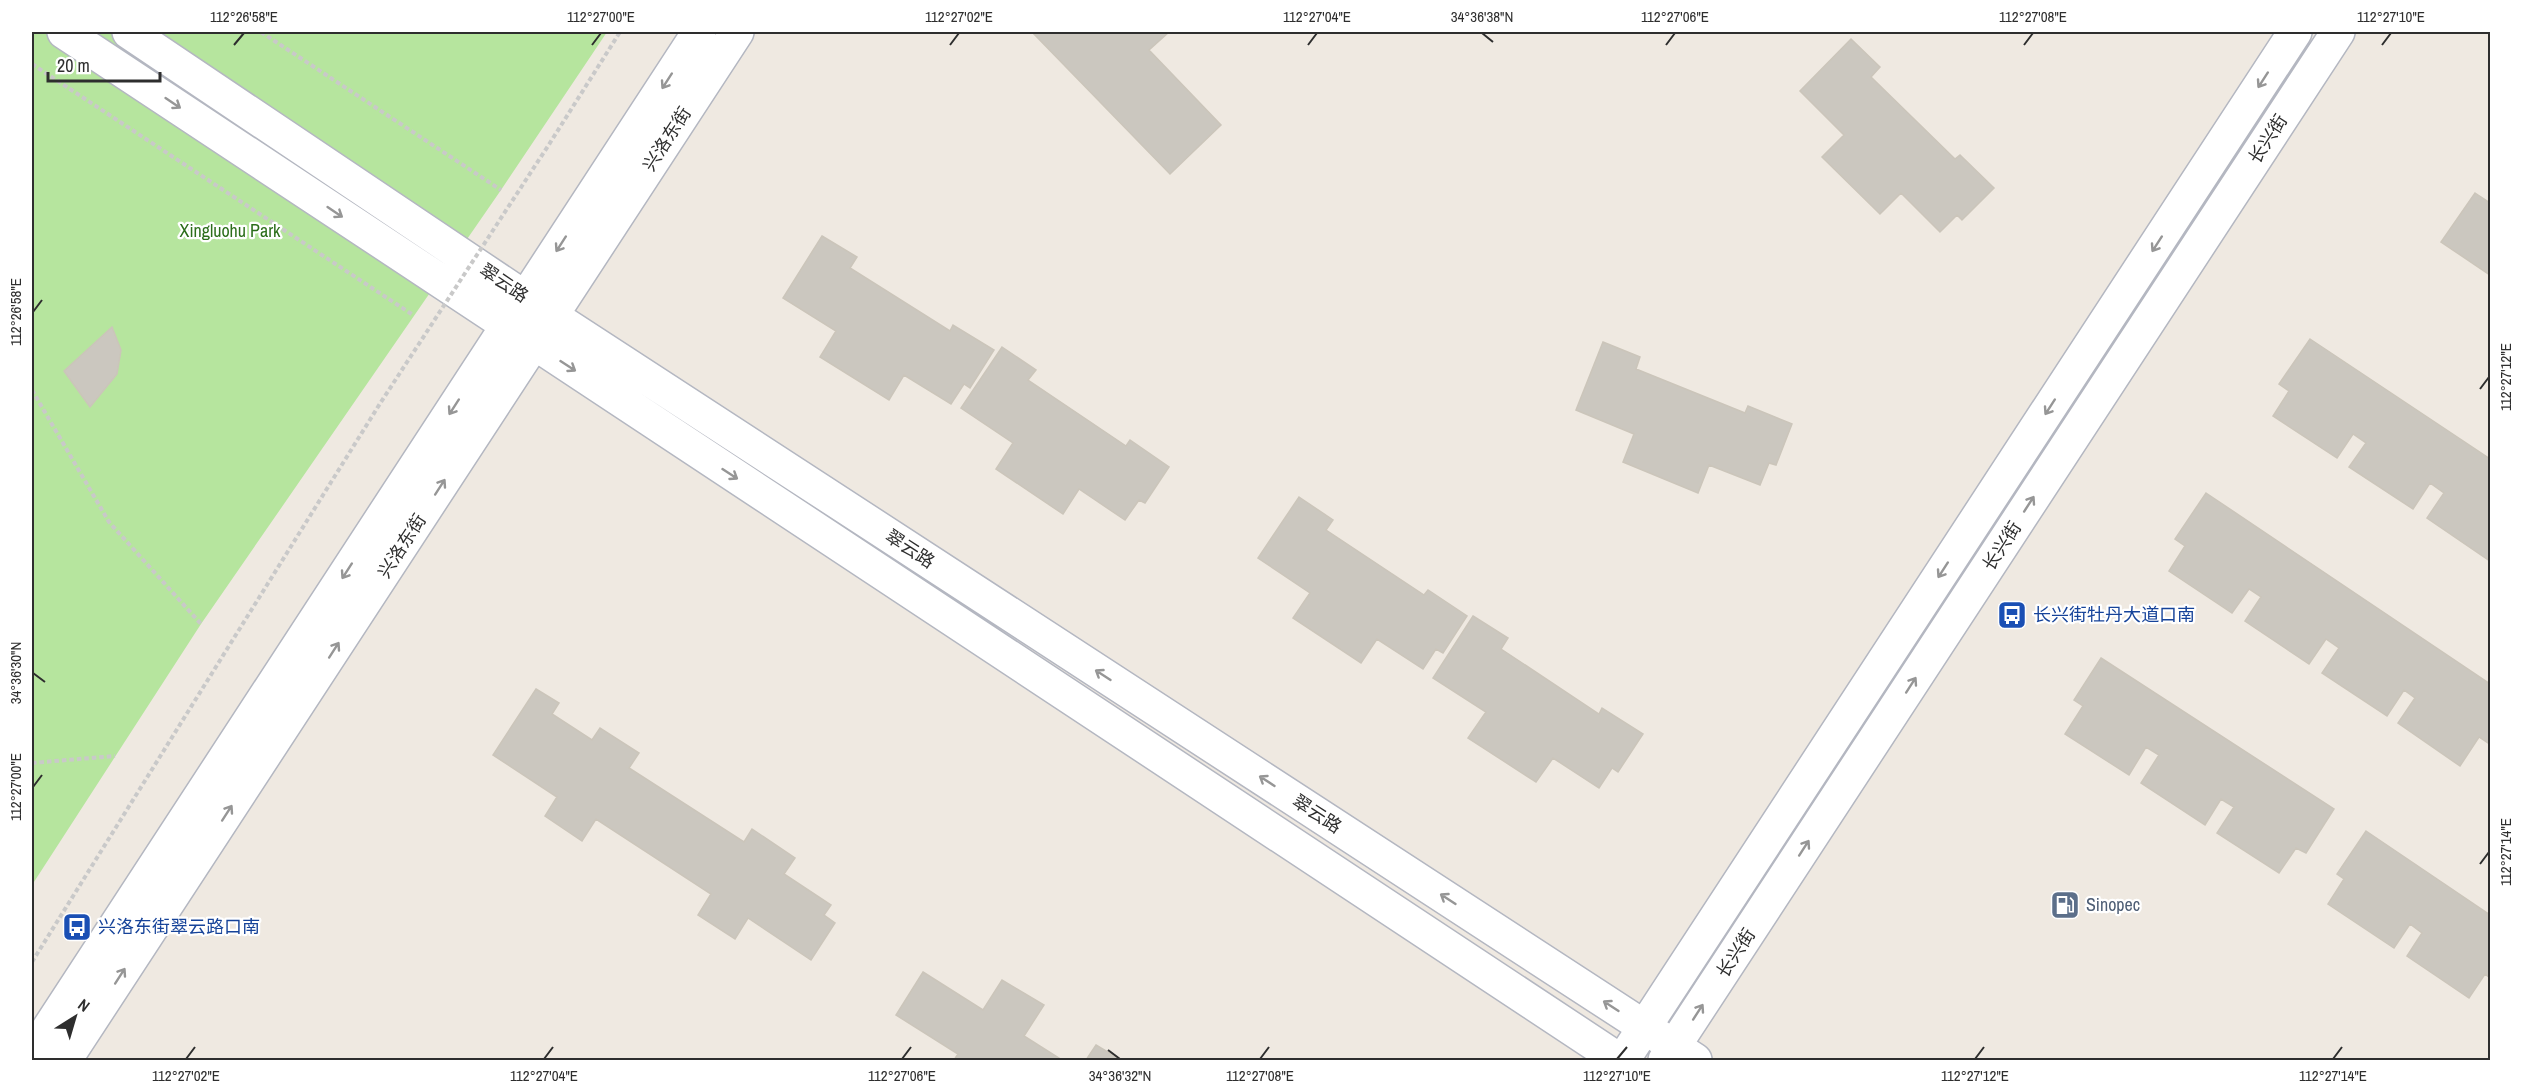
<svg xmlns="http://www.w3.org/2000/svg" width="2522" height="1092" viewBox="0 0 2522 1092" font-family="'Archivo Narrow','Noto Sans SC',sans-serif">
  <rect width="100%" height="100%" fill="#efe9e1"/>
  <!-- green -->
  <path fill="#b6e59e" d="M32,32h575l-106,158 -300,434 -169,261z"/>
  <!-- building -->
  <path fill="#cbc7bf" stroke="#cbc5ba" stroke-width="1.5" d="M1032,32h137l-20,18 72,75 -51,49z
    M1851,39l29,28 -9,10 84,82 5,-4 34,33 -32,32 -5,-5 -17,17 -39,-39 -21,21 -58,-57 22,-22 -44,-44z
    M2475,193l15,10v72l-49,-33z
    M822,236l35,21 -7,11 100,63 3,-6 41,25 -24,38 -6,-4 -13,20 -47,-29 -15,25 -69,-43 16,-26 -53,-33z
    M112,327l9,23 -4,24 -27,33 -26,-36z
    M2310,339l180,120v102l-63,-43 17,-25 -14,-10 -17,26 -64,-42 17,-24 -13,-9 -16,24 -64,-42 16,-25 -10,-7z
    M1603,342l37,15 -4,12 109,44 3,-7 44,18 -16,41 -7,-2 -9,22 -51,-20 -11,28 -75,-31 11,-28 -58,-24z
    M1002,347l34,23 -8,10 98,66 4,-6 39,27 -24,36 -6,-3 -14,20 -46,-31 -16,25 -67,-45 17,-26 -52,-35z
    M2206,493l284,191v56l-2,3 -9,-6 -19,29 -62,-43 17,-25 -11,-8 -17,26 -65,-43 17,-25 -13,-9 -17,25 -64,-43 16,-24 -12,-8 -17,24 -63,-42 16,-25 -10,-7z
    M1299,497l34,23 -7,10 98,65 4,-5 39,26 -24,37 -7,-4 -13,20 -46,-30 -16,24 -68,-45 17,-25 -52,-35z
    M1473,616l35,22 -7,11 98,65 3,-6 41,26 -25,38 -6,-4 -13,20 -46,-30 -17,24 -68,-44 18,-26 -53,-34z
    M2101,658l233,151 -28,44 -10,-5 -17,25 -62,-40 17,-26 -13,-8 -16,26 -64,-42 18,-28 -13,-8 -17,28 -64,-41 18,-28 -9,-6z
    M536,689l23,14 -7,11 40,26 8,-12 39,25 -10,15 115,74 8,-13 43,29 -11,16 47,31 -7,10 11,8 -24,37 -63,-42 -13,21 -37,-24 13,-21 -115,-75 -14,22 -37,-25 12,-19 -64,-42z
    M2366,831l124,84v63l-5,-4 -16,24 -62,-42 15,-23 -12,-9 -16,24 -66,-44 16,-25 -7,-5z
    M923,972l60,38 19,-30 42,25 -20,31 38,24h-108l4,-6 -62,-39z
    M1096,1045l25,15h-35z"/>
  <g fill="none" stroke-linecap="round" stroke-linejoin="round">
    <!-- tertiary casing -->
    <g stroke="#b4b7c1" stroke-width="36">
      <path id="tertiary" d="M64,32l1555,1028
        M129,32l423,284 1143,744
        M32,1054l667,-1022
        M65,1060l672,-1028"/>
    </g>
    <!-- secondary casing -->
    <g stroke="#b4b7c1" stroke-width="36">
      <path id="secondary" d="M1623,1060l672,-1028
        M1665,1060l673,-1028"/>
    </g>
    <!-- path -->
    <path stroke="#c9c9c9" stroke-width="4" stroke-dasharray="4.5 3" stroke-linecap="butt" d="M261,32l240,158
      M32,64l381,251
      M32,390l77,132 92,102
      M32,763l83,-7"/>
    <!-- tertiary -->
    <use href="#tertiary" stroke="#fff" stroke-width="33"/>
    <!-- secondary -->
    <use href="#secondary" stroke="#fff" stroke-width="33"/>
    <!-- path-bridge -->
    <path stroke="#c9c9c9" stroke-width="4" stroke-dasharray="4.5 3" stroke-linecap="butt" d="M32,962l349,-560 167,-256 72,-114"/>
  </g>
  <!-- one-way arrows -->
  <defs><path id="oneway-shaft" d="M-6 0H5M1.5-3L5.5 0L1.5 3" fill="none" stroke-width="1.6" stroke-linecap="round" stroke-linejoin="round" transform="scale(1.5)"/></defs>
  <g stroke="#969696">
    <use href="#oneway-shaft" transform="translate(2263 80) rotate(123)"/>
    <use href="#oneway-shaft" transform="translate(667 81) rotate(123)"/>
    <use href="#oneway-shaft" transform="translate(173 103) rotate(34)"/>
    <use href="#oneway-shaft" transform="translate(335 212) rotate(34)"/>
    <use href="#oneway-shaft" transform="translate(561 244) rotate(123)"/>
    <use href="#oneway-shaft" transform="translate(2157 244) rotate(123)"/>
    <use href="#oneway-shaft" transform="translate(568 366) rotate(33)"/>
    <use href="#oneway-shaft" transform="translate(454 407) rotate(123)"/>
    <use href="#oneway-shaft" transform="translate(2050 407) rotate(123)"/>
    <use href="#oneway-shaft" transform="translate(730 474) rotate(33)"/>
    <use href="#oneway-shaft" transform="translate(440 487) rotate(-57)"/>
    <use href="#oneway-shaft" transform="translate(2029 504) rotate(-57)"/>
    <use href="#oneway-shaft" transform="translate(1943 570) rotate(123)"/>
    <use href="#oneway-shaft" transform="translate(347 571) rotate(123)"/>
    <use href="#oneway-shaft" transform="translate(334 650) rotate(-57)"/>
    <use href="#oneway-shaft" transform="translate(1103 675) rotate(-147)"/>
    <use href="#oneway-shaft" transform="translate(1911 685) rotate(-57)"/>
    <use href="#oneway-shaft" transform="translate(1267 781) rotate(-147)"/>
    <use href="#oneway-shaft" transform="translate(227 813) rotate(-57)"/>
    <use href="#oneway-shaft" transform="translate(1804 848) rotate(-57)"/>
    <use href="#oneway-shaft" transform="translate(1448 899) rotate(-147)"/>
    <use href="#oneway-shaft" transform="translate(120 976) rotate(-57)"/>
    <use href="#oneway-shaft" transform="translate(1611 1006) rotate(-147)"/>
    <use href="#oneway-shaft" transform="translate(1698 1012) rotate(-57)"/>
  </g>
  <!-- ticks -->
  <path fill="none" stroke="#2e2e2e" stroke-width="2" d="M1482,33l11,9M234,45l10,-12M592,45l9,-12M950,45l9,-12M1308,45l9,-12M1666,45l9,-12M2024,45l9,-12M2382,45l9,-12M33,312l9,-12M2480,389l9,-12M33,673l12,9M33,787l9,-12M2480,864l9,-12M1108,1050l12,9M186,1059l9,-12M544,1059l9,-12M902,1059l9,-12M1260,1059l9,-12M1617,1059l10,-12M1975,1059l9,-12M2333,1059l9,-12"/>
  <!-- icons -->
  <defs>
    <g id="bus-square" transform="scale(1.5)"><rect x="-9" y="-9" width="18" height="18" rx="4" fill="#1a4fb4" stroke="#fff"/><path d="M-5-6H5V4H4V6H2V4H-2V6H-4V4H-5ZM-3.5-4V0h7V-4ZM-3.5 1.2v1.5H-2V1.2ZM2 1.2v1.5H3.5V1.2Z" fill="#fff"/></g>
    <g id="fuel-square" transform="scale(1.5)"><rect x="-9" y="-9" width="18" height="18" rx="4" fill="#5c6f8a" stroke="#fff"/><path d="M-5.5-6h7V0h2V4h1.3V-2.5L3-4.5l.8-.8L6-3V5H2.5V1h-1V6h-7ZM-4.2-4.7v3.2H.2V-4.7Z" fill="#fff"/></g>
  </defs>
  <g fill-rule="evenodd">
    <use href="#bus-square" x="2012" y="615"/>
    <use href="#fuel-square" x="2065" y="905"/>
    <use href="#bus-square" x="77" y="927"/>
  </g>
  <g text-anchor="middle" stroke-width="4.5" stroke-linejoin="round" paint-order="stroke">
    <!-- street labels -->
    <g font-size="18" fill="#2e2e2e" stroke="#fff">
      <text transform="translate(667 139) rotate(-57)" y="6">兴洛东街</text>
      <text transform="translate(2268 139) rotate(-57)" y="6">长兴街</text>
      <text transform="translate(504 283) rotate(34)" y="6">翠云路</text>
      <text transform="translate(402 546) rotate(-57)" y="6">兴洛东街</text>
      <text transform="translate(2002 546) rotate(-57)" y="6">长兴街</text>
      <text transform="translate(910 549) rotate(33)" y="6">翠云路</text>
      <text transform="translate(1317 814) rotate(33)" y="6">翠云路</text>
      <text transform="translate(1736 953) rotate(-57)" y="6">长兴街</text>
    </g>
    <!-- park labels -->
    <g font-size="18" fill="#2c6e1b" stroke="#fff">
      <text x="230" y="237">Xingluohu Park</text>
    </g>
    <!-- transit labels -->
    <g font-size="18" fill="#164399" stroke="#fff" text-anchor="start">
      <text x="2033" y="621">长兴街牡丹大道口南</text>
      <text x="98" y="933">兴洛东街翠云路口南</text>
    </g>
    <!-- service labels -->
    <g font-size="18" fill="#4e5e75" stroke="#fff" text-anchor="start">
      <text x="2086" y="911">Sinopec</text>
    </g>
  </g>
  <!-- border -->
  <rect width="2522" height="1092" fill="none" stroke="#ffffff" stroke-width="66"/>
  <!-- north arrow -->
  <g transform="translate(75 1017) rotate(37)" stroke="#ffffff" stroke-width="4.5" paint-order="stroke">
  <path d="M0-4.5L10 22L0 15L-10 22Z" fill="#2e2e2e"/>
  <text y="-9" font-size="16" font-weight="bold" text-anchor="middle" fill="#2e2e2e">N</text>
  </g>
  <!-- scale -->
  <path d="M48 72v9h112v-9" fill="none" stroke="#2e2e2e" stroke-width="3"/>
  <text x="57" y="72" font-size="18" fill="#2e2e2e" stroke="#ffffff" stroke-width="4.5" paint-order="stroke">20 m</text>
  <rect x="33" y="33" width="2456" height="1026" fill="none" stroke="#2e2e2e" stroke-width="2"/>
  <g font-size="15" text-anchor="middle" fill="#2e2e2e">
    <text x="244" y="22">112°26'58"E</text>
    <text x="601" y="22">112°27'00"E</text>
    <text x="959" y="22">112°27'02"E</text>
    <text x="1317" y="22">112°27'04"E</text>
    <text x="1482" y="22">34°36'38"N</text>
    <text x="1675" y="22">112°27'06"E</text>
    <text x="2033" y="22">112°27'08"E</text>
    <text x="2391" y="22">112°27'10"E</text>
    <text transform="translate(16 312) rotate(-90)" y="5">112°26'58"E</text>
    <text transform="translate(2506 377) rotate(-90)" y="5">112°27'12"E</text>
    <text transform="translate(16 673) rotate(-90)" y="5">34°36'30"N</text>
    <text transform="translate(16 787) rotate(-90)" y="5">112°27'00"E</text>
    <text transform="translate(2506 852) rotate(-90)" y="5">112°27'14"E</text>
    <text x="186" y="1081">112°27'02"E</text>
    <text x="544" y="1081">112°27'04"E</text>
    <text x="902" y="1081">112°27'06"E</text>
    <text x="1120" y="1081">34°36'32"N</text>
    <text x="1260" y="1081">112°27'08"E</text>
    <text x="1617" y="1081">112°27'10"E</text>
    <text x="1975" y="1081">112°27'12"E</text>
    <text x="2333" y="1081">112°27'14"E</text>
  </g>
</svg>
